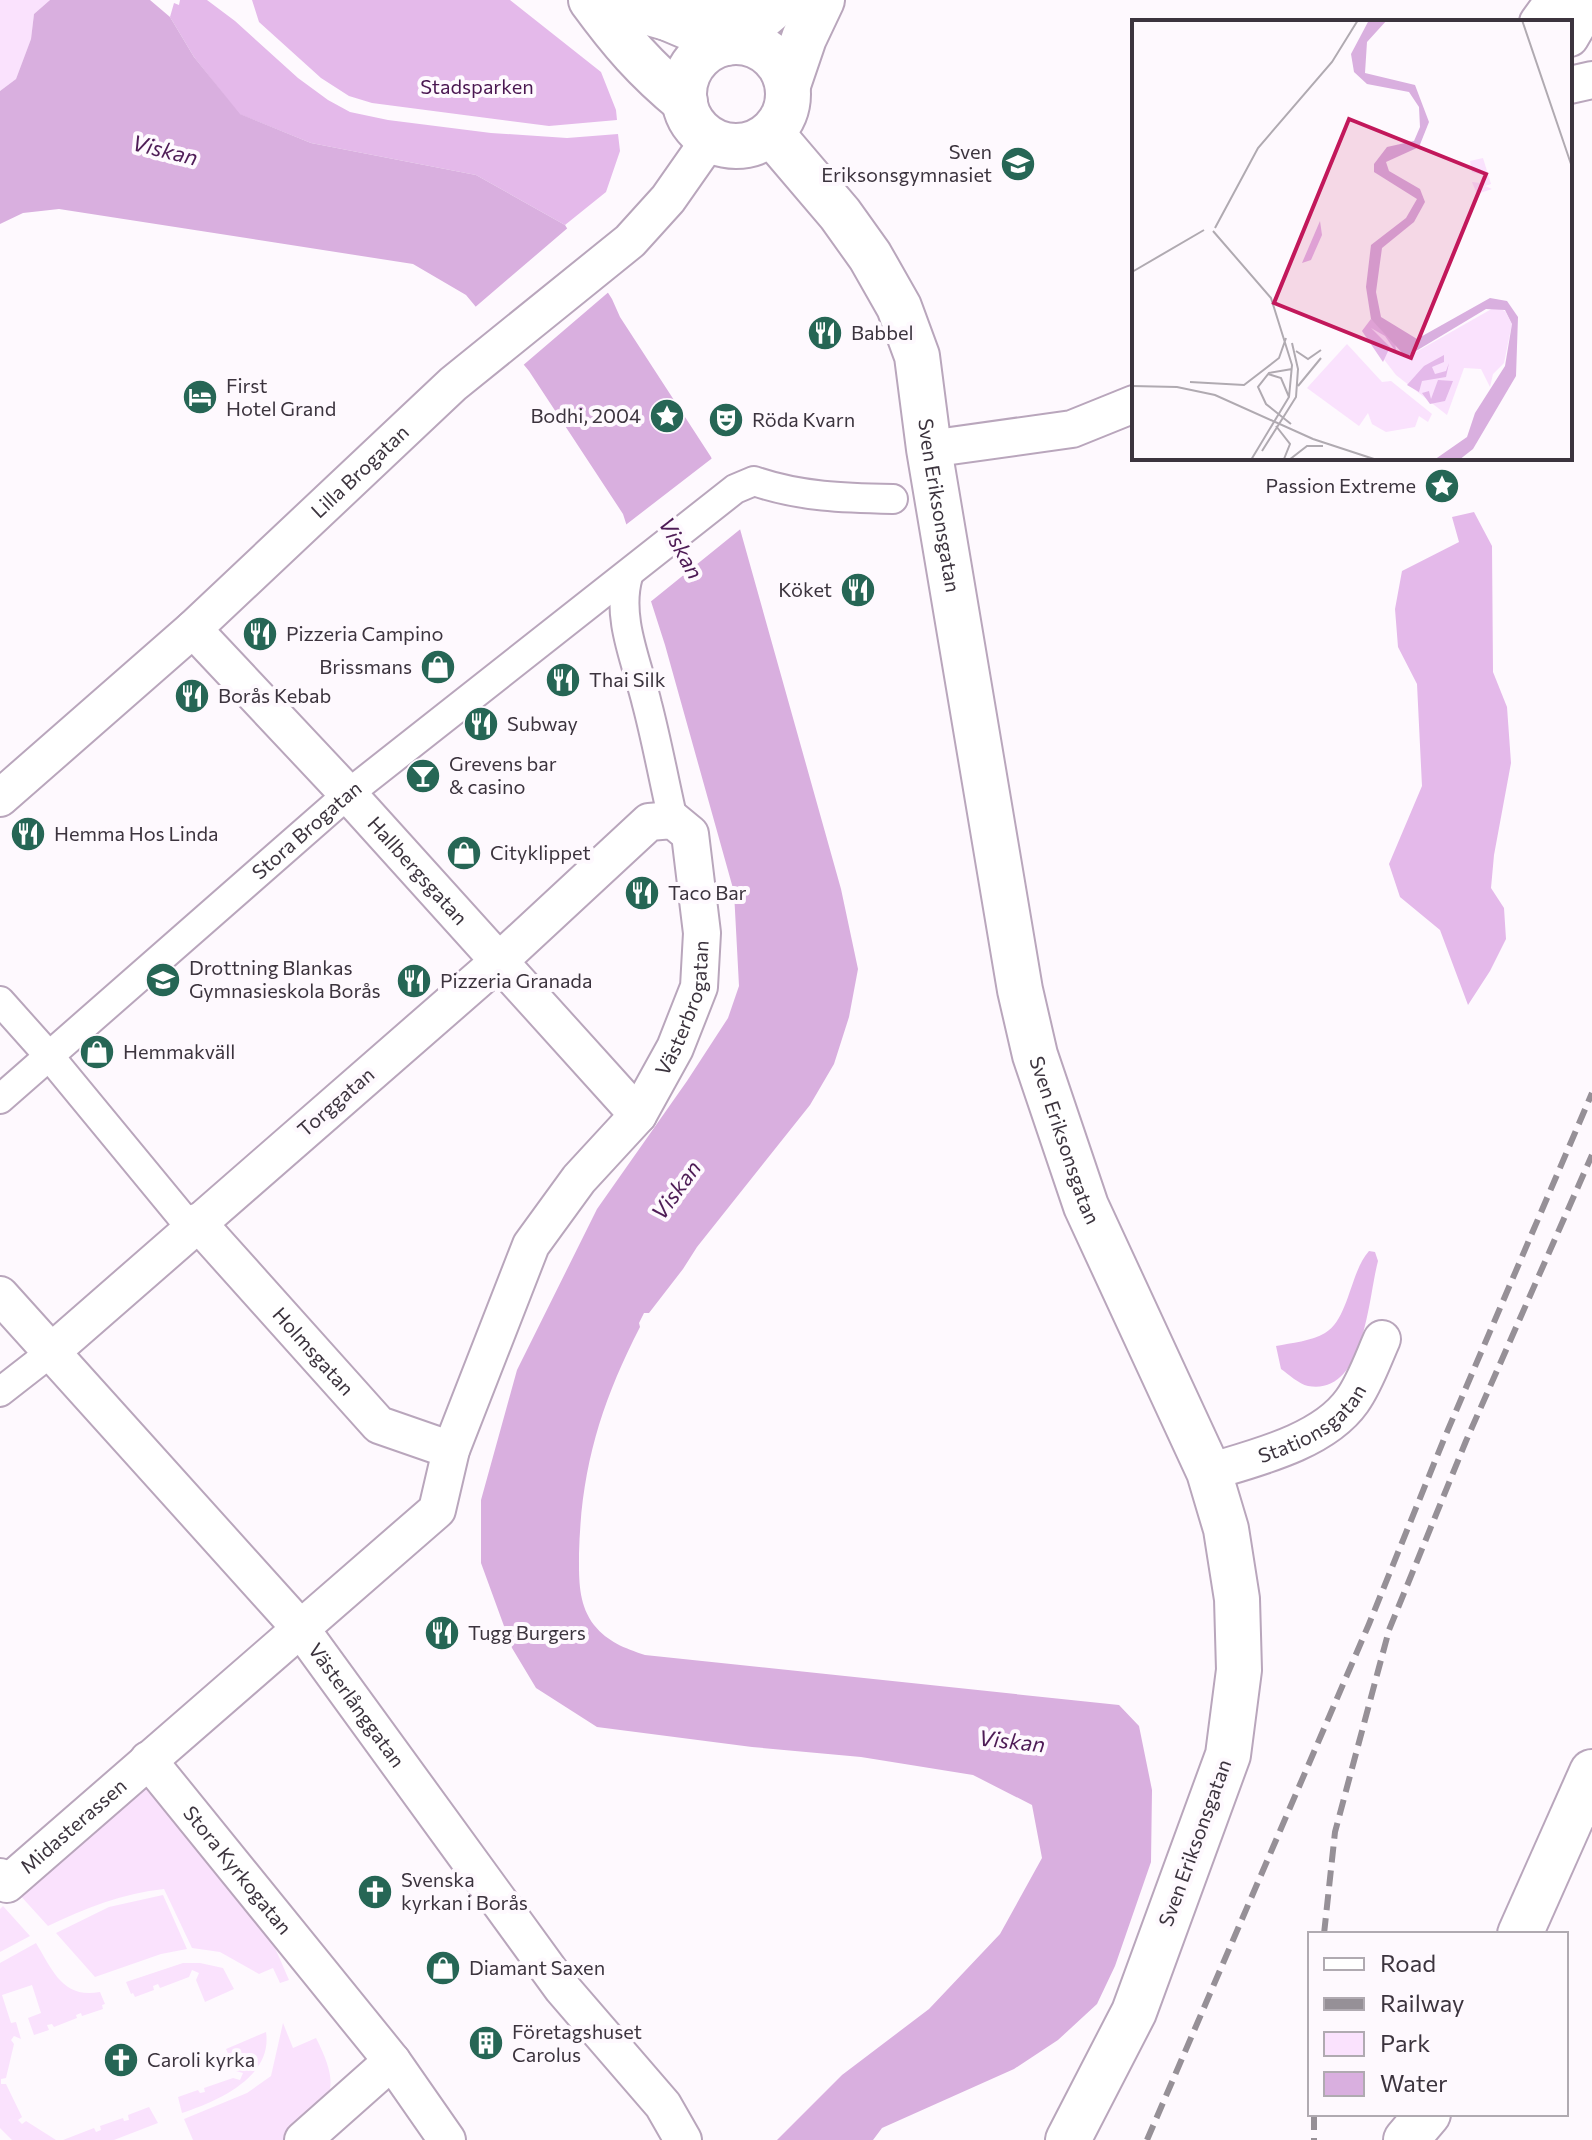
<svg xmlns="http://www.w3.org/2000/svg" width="1592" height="2140" viewBox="0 0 1592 2140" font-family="Commissioner,sans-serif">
  <rect width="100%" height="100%" fill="#fef9fe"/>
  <!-- green -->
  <path fill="#fae2fd" d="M0,0h50l-16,14 -3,25 -15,40 -16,12z
    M144,1783l122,144 23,53 -9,3 -7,-15 -14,6 -39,-22 -28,-4 -28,-59c-40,4 -79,19 -116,37l-30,-33z
    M163,1895l24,54 -26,5 -66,23 -39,-44 53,-26z
    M3,1906l27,30 -30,16v-43z
    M36,1943c17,28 27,56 64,49l5,12 -3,1 1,4 -21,7 -1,-3 -5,2 1,3 -23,9 -2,-3 -5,1 2,5 -15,5 -6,-17 13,-5 -9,-28 -30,10 9,28 5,-1 5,17 -7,-3 -3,4 3,4 -8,34 -5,1v5h5l16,33 -4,3 4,4 4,-3 30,19h-44l-12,-12v-165z
    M183,1963h17l23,5 11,21 -29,13 -9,-22 3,-7 -7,-3 -3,7 -29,11 -2,-4 -5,2 1,4 -19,7 -2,-4 -2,1 -5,-12z
    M283,2023l10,25 23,-10c30,59 11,63 -32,102h-91l-9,-21 63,-26 24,-17z
    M266,2032c7,45 -48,69 -84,81l-4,-16 20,-7 2,3 5,-1 -1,-4 29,-10 7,2 3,-7 -7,-2 -10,-22z
    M149,2107l9,16 -44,17h-51l31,-12 2,4 5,-2 -1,-4 23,-8 1,3 5,-1 -1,-5z"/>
  <!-- forest -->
  <path fill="#e4b9ea" d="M180,0h27l28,21 63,57 30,22 22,12 38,8 103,13 76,5 51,-4 2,17 -14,41 -41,33 -89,-50 -165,-32 -72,-29 -45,-57 -24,-40 4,-14 5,2z
    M252,0h258l91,72 15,38 1,10 -68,6 -177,-23 -23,-7 -28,-18 -62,-56z
    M1474,512l18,34 1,126 14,35 4,56 -17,92 -3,33 13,20 2,31 -16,32 -22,34 -28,-75 -40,-33 -11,-33 33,-78 -5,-102 -19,-37 -3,-38 7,-38 57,-29 -7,-25z
    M1369,1251l6,1 3,9c-10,37 -13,135 -70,125 -9,-2 -20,-12 -27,-17l-5,-23c15,-3 36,-5 49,-13 24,-14 25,-61 44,-82z"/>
  <!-- water -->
  <path fill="#d9afdf" d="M50,0h100l20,17 24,40 46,57 71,29 165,32 89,50 47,74 8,18 91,140 29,72 101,360 17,80 -9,48 -15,47 -24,41 -113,142 -14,22 -34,44h-5l-5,10 1,4c-39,76 -59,141 -61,227 0,25 -1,50 15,71 14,17 30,23 51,30l474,50 20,21 13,64 -1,72 -36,104 -18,38 -39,36 -44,29 -132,59 -9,12h-96l65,-65 87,-66 71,-75 42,-76 -10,-53 -59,-30 -112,-18 -109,-10 -155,-20 -61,-39 -24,-40 -31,-85v-63l36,-130 80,-161 90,-128 41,-63 11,-32 -5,-94 -69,-247 -42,-131 -94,-143 -63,-76 -53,-31 -354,-55 -36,4 -23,11v-133l16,-12 15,-40 3,-25z"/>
  <!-- pier -->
  <path fill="#fef9fe" d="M570,226l41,64 -90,77 -48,-58z
    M715,456l28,71 -94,76 -26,-76z"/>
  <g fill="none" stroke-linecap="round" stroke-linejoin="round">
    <!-- pedestrian casing -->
    <g stroke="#b9a6bc" stroke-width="32">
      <g id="pedestrian">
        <path d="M628,576c-12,42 9,86 19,128 10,38 17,77 26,116"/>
        <path d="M0,1001l50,56 141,171"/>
        <path id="s1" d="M0,1099l348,-305 387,-305 19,-8c46,16 91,17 139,18"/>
        <path d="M0,1392l50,-39"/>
      </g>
    </g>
    <!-- minor casing -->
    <g stroke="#b9a6bc" stroke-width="40">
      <g id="minor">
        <path d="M1538,22l16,-22"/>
        <path d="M1570,38l22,-38"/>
        <path d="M1570,85l22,-5"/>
        <path d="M929,449l143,-20 62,-25"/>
        <path id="s2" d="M193,629l155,165 290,321"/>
        <path id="s3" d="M0,798l193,-169 260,-245 177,-143 38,-42 42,-60"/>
        <path id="s4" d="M197,1222l182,203 72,25"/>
        <path id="s5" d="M0,1295l301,334 261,359 101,117 20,35"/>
        <path id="s6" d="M1209,1472c46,-14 114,-30 143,-71 13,-18 21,-42 30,-62"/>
        <path id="s7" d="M148,1760l244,301 55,79"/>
        <path id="s8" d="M0,1877l7,7 430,-374 14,-60 80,-205 48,-66 59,-64 37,-67 24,-61 3,-54 -12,-99 -17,-14 -24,2 -151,140 -448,391"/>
        <path d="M303,2140l89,-79"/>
      </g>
    </g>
    <!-- tertiary casing -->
    <g stroke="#b9a6bc" stroke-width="48">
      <g id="tertiary">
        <path d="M591,0c30,41 54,69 94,102"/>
        <path d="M604,0l63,18 59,25"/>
        <path d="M667,18c23,1 48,-3 68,-18"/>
        <circle cx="736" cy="94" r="52"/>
        <path d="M732,42l50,-42"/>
        <path d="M788,85l16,-47 18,-38"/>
        <path id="s9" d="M771,133l69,81 30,42 29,51 18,49 12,93 91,541 15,65 51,151 123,266 17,57 11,70 2,71 -11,85 -94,257 -66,128"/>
        <path d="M1520,1934l72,-162"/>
        <path d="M1406,2140l22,-26"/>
      </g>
    </g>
    <!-- pedestrian -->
    <use href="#pedestrian" stroke="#fff" stroke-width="28"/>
    <!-- minor -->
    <use href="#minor" stroke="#fff" stroke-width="36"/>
    <!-- tertiary -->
    <use href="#tertiary" stroke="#fff" stroke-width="44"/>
    <!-- rail -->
    <path stroke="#969097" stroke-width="6" stroke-dasharray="16 8" stroke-linecap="butt" d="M1324,1934l11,-102 54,-202 77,-189 126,-286
      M1314,2114v26
      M1147,2140l222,-516 75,-185 148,-346"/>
  </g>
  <!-- icons -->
  <defs>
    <g id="school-disc" transform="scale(1.8)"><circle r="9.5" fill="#266655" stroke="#fef9fe"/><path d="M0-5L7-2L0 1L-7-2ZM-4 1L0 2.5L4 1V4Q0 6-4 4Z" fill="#fff"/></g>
    <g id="restaurant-disc" transform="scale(1.8)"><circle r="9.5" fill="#266655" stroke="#fef9fe"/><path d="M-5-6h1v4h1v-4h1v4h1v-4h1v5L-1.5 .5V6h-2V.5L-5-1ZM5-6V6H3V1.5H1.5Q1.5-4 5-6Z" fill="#fff"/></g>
    <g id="hotel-disc" transform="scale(1.8)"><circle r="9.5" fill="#266655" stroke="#fef9fe"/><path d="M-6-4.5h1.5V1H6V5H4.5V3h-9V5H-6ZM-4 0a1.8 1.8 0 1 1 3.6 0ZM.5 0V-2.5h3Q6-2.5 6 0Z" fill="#fff"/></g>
    <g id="sight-disc" transform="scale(1.8)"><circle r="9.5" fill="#266655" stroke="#fef9fe"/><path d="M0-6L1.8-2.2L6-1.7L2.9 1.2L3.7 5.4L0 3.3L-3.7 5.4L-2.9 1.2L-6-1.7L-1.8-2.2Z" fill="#fff"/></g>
    <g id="theatre-disc" transform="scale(1.8)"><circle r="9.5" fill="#266655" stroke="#fef9fe"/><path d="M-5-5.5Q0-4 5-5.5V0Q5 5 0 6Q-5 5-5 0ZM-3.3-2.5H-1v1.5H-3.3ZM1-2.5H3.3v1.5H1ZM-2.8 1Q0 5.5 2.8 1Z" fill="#fff"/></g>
    <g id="shop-disc" transform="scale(1.8)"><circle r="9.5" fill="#266655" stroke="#fef9fe"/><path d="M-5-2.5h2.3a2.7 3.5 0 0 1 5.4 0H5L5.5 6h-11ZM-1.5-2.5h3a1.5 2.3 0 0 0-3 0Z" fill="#fff"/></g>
    <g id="bar-disc" transform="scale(1.8)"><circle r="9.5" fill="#266655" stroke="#fef9fe"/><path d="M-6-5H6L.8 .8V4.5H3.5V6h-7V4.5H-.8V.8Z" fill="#fff"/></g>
    <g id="church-disc" transform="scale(1.8)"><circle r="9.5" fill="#266655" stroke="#fef9fe"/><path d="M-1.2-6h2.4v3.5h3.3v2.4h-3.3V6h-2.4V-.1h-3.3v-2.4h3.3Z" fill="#fff"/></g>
    <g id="building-disc" transform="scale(1.8)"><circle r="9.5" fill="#266655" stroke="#fef9fe"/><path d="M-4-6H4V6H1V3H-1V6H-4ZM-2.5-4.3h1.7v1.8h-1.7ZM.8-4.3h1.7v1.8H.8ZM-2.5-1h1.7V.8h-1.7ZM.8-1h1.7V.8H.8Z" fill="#fff"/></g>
  </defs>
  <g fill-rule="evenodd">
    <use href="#school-disc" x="1018" y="164"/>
    <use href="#restaurant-disc" x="825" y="333"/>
    <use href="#hotel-disc" x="200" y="397"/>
    <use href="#sight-disc" x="667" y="416"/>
    <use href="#theatre-disc" x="726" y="420"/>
    <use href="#sight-disc" x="1442" y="486"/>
    <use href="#restaurant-disc" x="858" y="590"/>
    <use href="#restaurant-disc" x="260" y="634"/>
    <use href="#shop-disc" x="438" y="667"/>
    <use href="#restaurant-disc" x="563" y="680"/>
    <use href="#restaurant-disc" x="192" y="696"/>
    <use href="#restaurant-disc" x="481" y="724"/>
    <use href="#bar-disc" x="423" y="776"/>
    <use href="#restaurant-disc" x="28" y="834"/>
    <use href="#shop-disc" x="464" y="853"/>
    <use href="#restaurant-disc" x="642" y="893"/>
    <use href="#school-disc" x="163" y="980"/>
    <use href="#restaurant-disc" x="414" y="981"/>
    <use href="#shop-disc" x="97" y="1052"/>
    <use href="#restaurant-disc" x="442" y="1633"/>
    <use href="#church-disc" x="375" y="1892"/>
    <use href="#shop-disc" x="443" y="1968"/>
    <use href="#building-disc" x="486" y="2043"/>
    <use href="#church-disc" x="121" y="2060"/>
  </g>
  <g text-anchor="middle" stroke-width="8" stroke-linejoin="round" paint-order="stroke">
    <!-- park labels -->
    <g font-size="20" fill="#4a1751" stroke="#fef9fe">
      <text x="477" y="94">Stadsparken</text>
    </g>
    <!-- poi labels -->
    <g font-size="20" fill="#3c343e" stroke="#fef9fe" text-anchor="start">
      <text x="992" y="159" text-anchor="end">Sven<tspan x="992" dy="23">Eriksonsgymnasiet</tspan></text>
      <text x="851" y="340">Babbel</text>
      <text x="226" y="393">First<tspan x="226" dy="23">Hotel Grand</tspan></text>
      <text x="641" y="423" text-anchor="end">Bodhi, 2004</text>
      <text x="752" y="427">Röda Kvarn</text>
      <text x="1416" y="493" text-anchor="end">Passion Extreme</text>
      <text x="832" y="597" text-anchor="end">Köket</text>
      <text x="286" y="641">Pizzeria Campino</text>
      <text x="412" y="674" text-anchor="end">Brissmans</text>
      <text x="589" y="687">Thai Silk</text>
      <text x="218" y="703">Borås Kebab</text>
      <text x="507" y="731">Subway</text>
      <text x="449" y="771">Grevens bar<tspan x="449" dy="23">&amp; casino</tspan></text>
      <text x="54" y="841">Hemma Hos Linda</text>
      <text x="490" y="860">Cityklippet</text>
      <text x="668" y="900">Taco Bar</text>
      <text x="189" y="975">Drottning Blankas<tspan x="189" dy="23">Gymnasieskola Borås</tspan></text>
      <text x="440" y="988">Pizzeria Granada</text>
      <text x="123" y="1059">Hemmakväll</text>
      <text x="468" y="1640">Tugg Burgers</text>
      <text x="401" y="1887">Svenska<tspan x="401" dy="23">kyrkan i Borås</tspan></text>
      <text x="469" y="1975">Diamant Saxen</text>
      <text x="512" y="2039">Företagshuset<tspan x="512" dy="23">Carolus</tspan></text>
      <text x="147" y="2067">Caroli kyrka</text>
    </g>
    <!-- street labels -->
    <g font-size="20" fill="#3c343e" stroke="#fef9fe">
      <text dy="7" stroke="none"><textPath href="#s3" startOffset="486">Lilla Brogatan</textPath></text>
      <text dy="7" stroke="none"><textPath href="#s9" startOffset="420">Sven Eriksonsgatan</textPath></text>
      <text dy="7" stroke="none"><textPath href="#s1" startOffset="408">Stora Brogatan</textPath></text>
      <text dy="7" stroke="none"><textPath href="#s2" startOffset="330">Hallbergsgatan</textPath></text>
      <text dy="7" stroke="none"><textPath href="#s8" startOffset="1148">Västerbrogatan</textPath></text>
      <text transform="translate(336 1102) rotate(-41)" y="7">Torggatan</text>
      <text dy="7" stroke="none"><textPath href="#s9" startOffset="1068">Sven Eriksonsgatan</textPath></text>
      <text dy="7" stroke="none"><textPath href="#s4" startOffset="174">Holmsgatan</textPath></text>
      <text dy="7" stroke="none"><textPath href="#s6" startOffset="116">Stationsgatan</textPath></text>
      <text dy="7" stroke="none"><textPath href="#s5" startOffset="544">Västerlånggatan</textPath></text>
      <text dy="7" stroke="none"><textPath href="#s8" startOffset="98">Midasterassen</textPath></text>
      <text transform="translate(1195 1843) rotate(-70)" y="7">Sven Eriksonsgatan</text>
      <text dy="7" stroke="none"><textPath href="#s7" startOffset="142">Stora Kyrkogatan</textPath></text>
    </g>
    <!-- water labels -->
    <g font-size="22" font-style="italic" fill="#4e1c56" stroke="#fef9fe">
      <text transform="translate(165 150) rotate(14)" y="8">Viskan</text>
      <text transform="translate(681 548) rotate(61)" y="8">Viskan</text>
      <text transform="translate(676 1190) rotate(-54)" y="8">Viskan</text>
      <text transform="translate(1012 1741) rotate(6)" y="8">Viskan</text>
    </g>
  </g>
  <!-- overview -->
  <g transform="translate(1132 20)">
    <rect width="440" height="440" fill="#fef9fe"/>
    <path d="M351,138l8,26 -6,2 7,3 -15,5 -5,-12 8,1 3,-8 -11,-3 -2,-11zM363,287l10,4 7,13 -8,39 -11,11 -3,13 -9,-18 -17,-1 -17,47 -51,-40 -34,-44 9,-12 38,37zM215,324l35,38 9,-1 41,33 -4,8 -9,-6 -4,11 -29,5 -14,-8 -4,-11 -9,13 -52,-38z" fill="#fae2fd"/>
    <path d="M188,201l2,14 -11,25 -9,3zM239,299l24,21 1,12 -11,-16 -14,-8 19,19 -7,15 -21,-31zM312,335v7l-12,5 3,7 11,-3 3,-8 -3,14 -24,4 -3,11 -12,-7 17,-19zM306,360l15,1 -8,20 -15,3 -8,-11 7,-2 2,8z" fill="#e4b9ea"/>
    <path d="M237,0h18l-20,22 -2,31 50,12 14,37 -10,25 -33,15 3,9 31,18 5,13 -11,20 -32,26 -6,44 5,25 36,22 73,-41 17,3 11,16 -2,59 -43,73 -14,11h-25l33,-23 8,-24 30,-47 7,-42 -7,-14 -19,-1 -80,48 -35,-38 -5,-32 5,-42 35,-27 11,-19 -43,-27v-8l13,-17 27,-6 6,-14 -1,-20 -10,-15 -42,-8 -13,-12 -3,-18z" fill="#d9afdf"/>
    <path fill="none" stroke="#b0aab1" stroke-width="2" d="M390,0l50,147M83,208l43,-80 74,-86 26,-42M81,211l58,67 21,67 -3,32 -38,63M0,252l72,-42M164,331l12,8 13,-9M136,354l13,4 8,19M58,362l54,3 35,-27 7,-20M0,366l45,1 38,8 98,44 64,21M166,366l23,-28M159,404l-25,-20 -8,-17 11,-14 23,-4M144,406l14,18 -6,15M130,431l34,-54 2,-28 -6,-26M157,440l18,-14h16"/>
    <path fill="#c2185b" fill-opacity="0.15" stroke="#c2185b" stroke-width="4" d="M217,99l137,55 -75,184 -137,-55z"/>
    <rect width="440" height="440" fill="none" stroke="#3c343e" stroke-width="4"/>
  </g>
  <!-- legend -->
  <rect x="1308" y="1932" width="260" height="184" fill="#fef9fe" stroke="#b0aab1" stroke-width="2"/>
  <rect x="1324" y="1958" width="40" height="12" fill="#ffffff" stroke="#b0aab1" stroke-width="2"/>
  <text x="1380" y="1972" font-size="24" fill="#3c343e">Road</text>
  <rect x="1324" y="1998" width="40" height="12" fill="#969097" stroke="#b0aab1" stroke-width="2"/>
  <text x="1380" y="2012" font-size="24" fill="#3c343e">Railway</text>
  <rect x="1324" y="2032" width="40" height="24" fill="#fae2fd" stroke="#b0aab1" stroke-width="2"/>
  <text x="1380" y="2052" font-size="24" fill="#3c343e">Park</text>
  <rect x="1324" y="2072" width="40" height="24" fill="#d9afdf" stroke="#b0aab1" stroke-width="2"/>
  <text x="1380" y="2092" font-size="24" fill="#3c343e">Water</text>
</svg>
